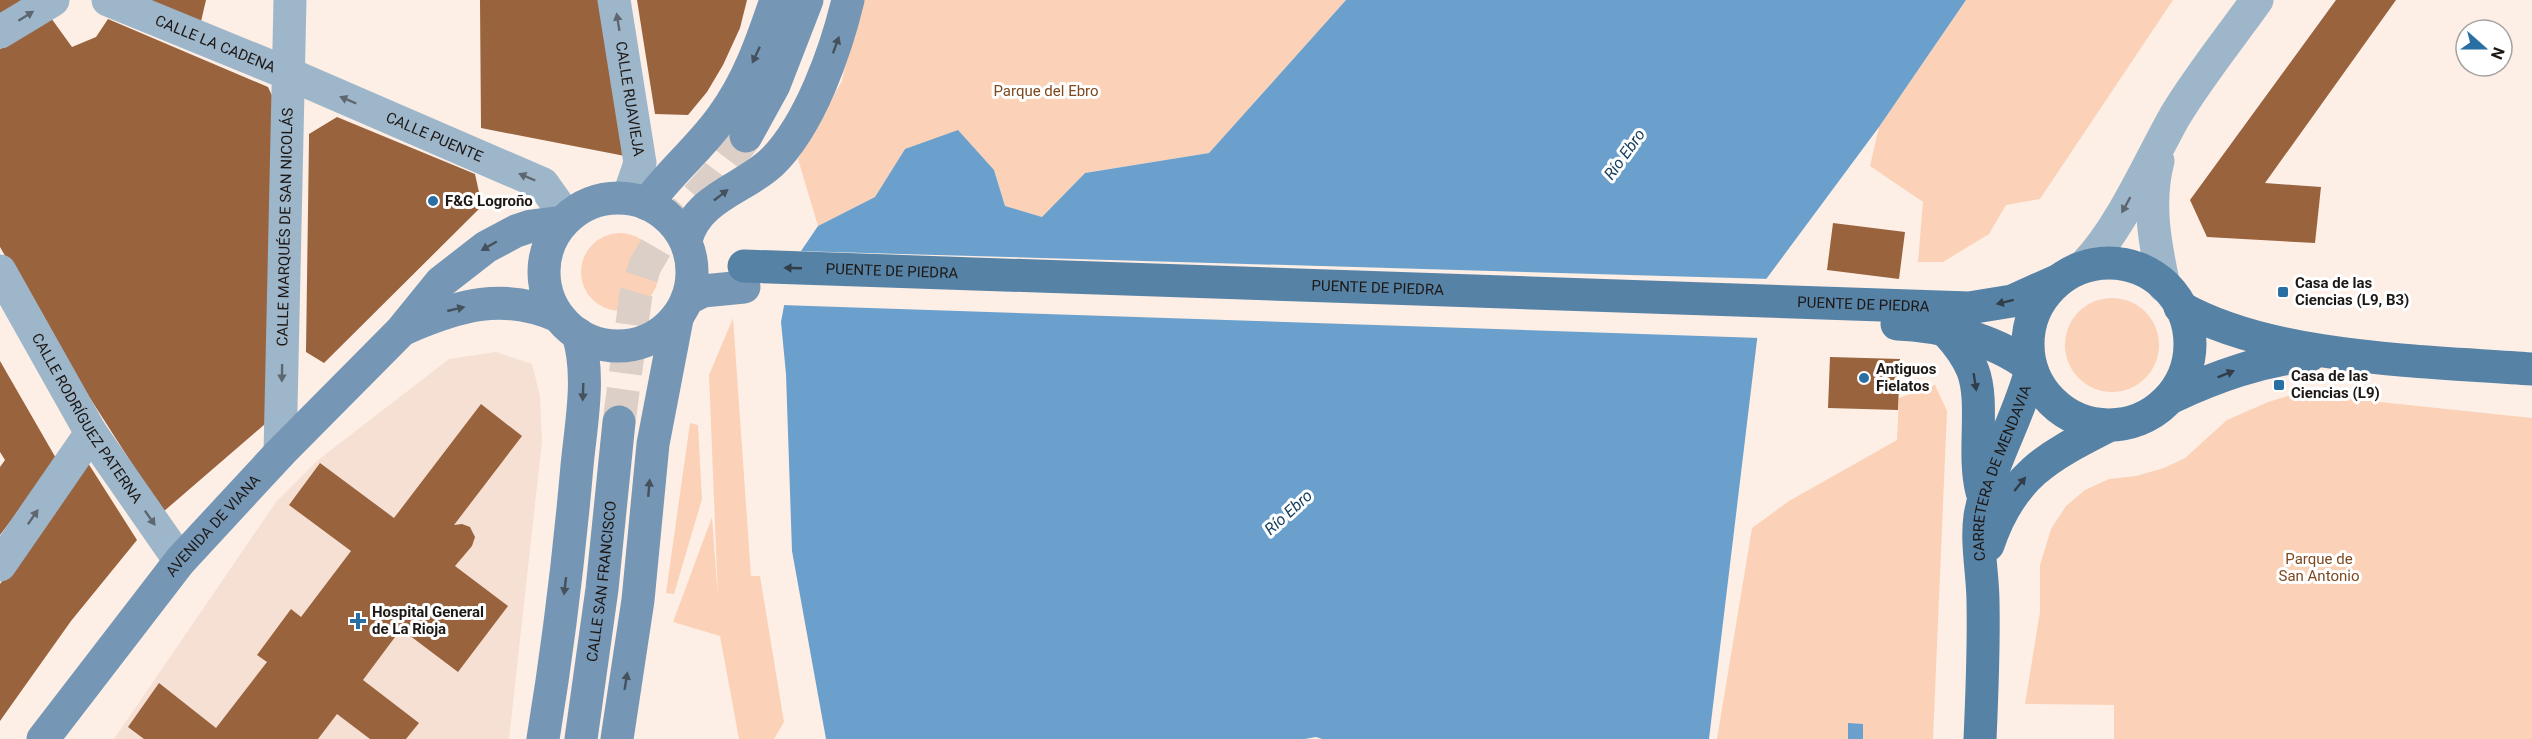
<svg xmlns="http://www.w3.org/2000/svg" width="2532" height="739" viewBox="0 0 2532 739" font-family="Roboto,sans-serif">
  <rect width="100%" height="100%" fill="#fdefe6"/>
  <!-- built -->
  <path fill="#f6e0d3" d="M496,352l36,12 8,32 2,45 -33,298h-395l162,-237 42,-42 131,-101z"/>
  <!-- green -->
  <path fill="#fbd2b7" d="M860,0h486l-137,153 -124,20 -43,44 -37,-11 -11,-36 -89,-21 -30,48 -57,29 -20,-67 44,-78z
    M1966,0h207l-133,199 -34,6 -17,29 -46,28h-25l5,-60 -53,-36 9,-39z
    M581 272a39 39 0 1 1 78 0a39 39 0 1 1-78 0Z
    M2065 345a47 47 0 1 1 94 0a47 47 0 1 1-94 0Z
    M733,318l18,258h9l24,146 -10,17h-35l-19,-103 -47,-14 39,-105 6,82 -9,-224z
    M1935,385l12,26 -14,328h-216l35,-211 37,-27 108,-61 2,-42z
    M2291,395h22l219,23v321h-418v-34l-89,-1 15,-92v-47l11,-36 15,-23 19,-16 24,-11 27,-3 28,-8 21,-10 42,-38 41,-18z
    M690,423l8,2 4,74 -28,95 -8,-1z"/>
  <!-- water -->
  <path fill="#6ba0cd" d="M1346,0h620l-87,127 -115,155 -55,457h-387l-6,-2 -11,2h-479l-34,-188 -6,-177 -5,-52 7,-38 11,-30 19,-28 57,-29 30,-48 53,-19 36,40 11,36 37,11 43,-44 124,-20z
    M1848,723l15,1v15h-15z"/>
  <!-- pier -->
  <path fill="#fdefe6" d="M797,251l973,28 -3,5 -7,54 -979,-33 4,-22z"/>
  <!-- building -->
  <path fill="#99633e" d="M0,0h33l-33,24z
    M121,0h85l-7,30z
    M480,0h123l22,156 -144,-28z
    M637,0h110l-7,28 -17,37 -16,27 -19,23 -33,-1z
    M2336,0h60l-131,183 56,4 -6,56 -108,-6 -17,-37z
    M51,18l21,29 24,-10 12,-18 160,68 8,17 -4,314 -109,94 -100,-156 -63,-109v-198z
    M337,117l138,57 7,32 -158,157 -18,-11 3,-213v-5z
    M1833,223l72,9 -6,47 -72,-9z
    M1830,357l70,2 -2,51 -70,-2z
    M0,361l57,99 -57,75v-68l5,-7 -5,-8z
    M481,404l41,32 -68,89 8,-1 8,3 5,10 -3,9 -17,20 53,40 -50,66 -57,-43 -38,51 56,43 -13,16h-36l-33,-25 -19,25h-174l-16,-12 31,-44 57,45 51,-66 -10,-7 34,-46 10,8 50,-66 -62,-46 31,-42 74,55z
    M88,463l49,77 -66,81 -71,100v-137z"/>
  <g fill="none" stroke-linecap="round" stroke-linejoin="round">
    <!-- secondary-tunnel -->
    <path stroke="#dbcfc7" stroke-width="33" stroke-dasharray="33 16" stroke-linecap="butt" d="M619,422l17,-128 9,-28 18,-31 53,-59 30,-40"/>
    <!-- street -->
    <g stroke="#9eb6ca" stroke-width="33">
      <path id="s1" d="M108,0l181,74 254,110 24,34"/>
      <path id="s2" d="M614,0l26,163 -12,35"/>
      <path d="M0,32l53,-32"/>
      <path d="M2158,161c-11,42 -3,83 6,125"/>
      <path d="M2085,265c36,-37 64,-103 90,-149 24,-40 55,-78 82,-116"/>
      <path id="s3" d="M0,271l91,162 89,128"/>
      <path id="s4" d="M280,453l10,-453"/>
      <path d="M0,565l91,-132"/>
    </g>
    <!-- secondary -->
    <g stroke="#7597b5" stroke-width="33">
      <path d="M746,136l28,-51 33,-85"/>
      <circle cx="618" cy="272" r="74"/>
      <path d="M647,204c22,-31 53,-56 75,-87 26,-35 40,-76 54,-117"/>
      <path d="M686,240c11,-43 58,-51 86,-78 38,-37 64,-112 76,-162"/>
      <path d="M687,299l16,-8 41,-4"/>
      <path d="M406,328c53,-23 97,-36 152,-12"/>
      <path id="s5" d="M43,739l137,-178 100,-108 122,-123 39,-48 45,-35 30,-16 15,-5 32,-4"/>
      <path d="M543,739c15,-91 26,-182 34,-273 4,-43 14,-90 1,-132"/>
      <path id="s6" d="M581,739l21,-150 17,-167"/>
      <path d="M617,739l21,-139 15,-156 24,-125"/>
    </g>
    <!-- primary -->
    <g stroke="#5682a6" stroke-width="33">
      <circle cx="2109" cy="344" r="81"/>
      <path id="s7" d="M744,266l1225,42 43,-7 47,-21"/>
      <path d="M2180,307c94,53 246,54 352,62"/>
      <path d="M1897,324c41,1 99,16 132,42"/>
      <path d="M1947,332c11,12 20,23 26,39 12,32 -1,83 9,121"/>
      <path d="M2172,397c45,-21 88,-36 138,-42"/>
      <path d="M1988,545c23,-69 59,-88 120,-119"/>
      <path id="s8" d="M1980,739c2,-45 4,-91 3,-137 0,-28 -7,-58 -3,-86 9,-51 38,-96 51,-146"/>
    </g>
  </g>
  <!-- one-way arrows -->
  <defs><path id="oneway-solid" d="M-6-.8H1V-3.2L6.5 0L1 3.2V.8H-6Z" transform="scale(1.5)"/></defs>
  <g fill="#5e6770">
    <use href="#oneway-solid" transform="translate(26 16) rotate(-32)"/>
    <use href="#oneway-solid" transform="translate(618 22) rotate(-99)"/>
    <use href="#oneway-solid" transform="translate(348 100) rotate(-157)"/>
    <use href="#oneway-solid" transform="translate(527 177) rotate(-157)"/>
    <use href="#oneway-solid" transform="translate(2126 205) rotate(119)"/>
    <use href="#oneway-solid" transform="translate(282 373) rotate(91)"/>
    <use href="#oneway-solid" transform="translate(33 517) rotate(-55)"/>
    <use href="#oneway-solid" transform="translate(150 518) rotate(55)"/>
  </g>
  <g fill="#45515d">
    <use href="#oneway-solid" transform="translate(836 45) rotate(-70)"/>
    <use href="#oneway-solid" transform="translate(756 55) rotate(115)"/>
    <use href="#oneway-solid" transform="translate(721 195) rotate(-38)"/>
    <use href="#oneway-solid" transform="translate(489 246) rotate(150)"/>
    <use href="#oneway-solid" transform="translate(456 309) rotate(-13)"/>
    <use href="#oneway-solid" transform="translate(583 392) rotate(92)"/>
    <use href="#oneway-solid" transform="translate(649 488) rotate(-85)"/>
    <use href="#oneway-solid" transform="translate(565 586) rotate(97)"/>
    <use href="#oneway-solid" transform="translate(626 681) rotate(-81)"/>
  </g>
  <g fill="#313d48">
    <use href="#oneway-solid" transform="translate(793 268) rotate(-178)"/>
    <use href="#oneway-solid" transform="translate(2005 302) rotate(166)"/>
    <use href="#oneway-solid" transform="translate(2226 374) rotate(-22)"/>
    <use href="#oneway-solid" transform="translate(1975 382) rotate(81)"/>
    <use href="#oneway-solid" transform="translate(2020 484) rotate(-51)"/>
  </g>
  <!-- markers -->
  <g fill="#296fa3" stroke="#fff" stroke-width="2">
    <circle cx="433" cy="201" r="6"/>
    <rect x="2277" y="286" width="12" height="12" rx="3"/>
    <circle cx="1864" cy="378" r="6"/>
    <rect x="2273" y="379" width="12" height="12" rx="3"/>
    <path d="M355 612h6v6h6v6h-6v6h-6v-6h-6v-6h6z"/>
  </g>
  <g text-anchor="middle" stroke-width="6" stroke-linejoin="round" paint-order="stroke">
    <!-- street labels -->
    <g font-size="15" fill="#1d1815" stroke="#fff">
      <text dy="5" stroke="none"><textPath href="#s1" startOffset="116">CALLE LA CADENA</textPath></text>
      <text dy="5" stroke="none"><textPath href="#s2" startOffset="100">CALLE RUAVIEJA</textPath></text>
      <text dy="5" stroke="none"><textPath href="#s1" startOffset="354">CALLE PUENTE</textPath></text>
      <text dy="5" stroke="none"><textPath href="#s4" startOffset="226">CALLE MARQUÉS DE SAN NICOLÁS</textPath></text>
      <text dy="5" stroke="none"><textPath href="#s7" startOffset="148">PUENTE DE PIEDRA</textPath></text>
      <text dy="5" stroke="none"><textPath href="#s7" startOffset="634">PUENTE DE PIEDRA</textPath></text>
      <text dy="5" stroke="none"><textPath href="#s7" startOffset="1120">PUENTE DE PIEDRA</textPath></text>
      <text dy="5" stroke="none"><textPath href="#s3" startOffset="171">CALLE RODRÍGUEZ PATERNA</textPath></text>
      <text dy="5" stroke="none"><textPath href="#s8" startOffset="270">CARRETERA DE MENDAVIA</textPath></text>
      <text dy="5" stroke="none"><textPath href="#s5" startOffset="273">AVENIDA DE VIANA</textPath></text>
      <text dy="5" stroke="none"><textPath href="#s6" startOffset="159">CALLE SAN FRANCISCO</textPath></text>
    </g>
    <!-- park labels -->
    <g font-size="15" fill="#7f481e" stroke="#fff">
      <text x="1046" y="96">Parque del Ebro</text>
      <text x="2319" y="564">Parque de<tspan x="2319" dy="17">San Antonio</tspan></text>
    </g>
    <!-- poi labels -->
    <g font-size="15" font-weight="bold" fill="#1d1815" stroke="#fff" text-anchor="start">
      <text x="445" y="206">F&amp;G Logroño</text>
      <text x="2295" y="288">Casa de las<tspan x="2295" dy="17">Ciencias (L9, B3)</tspan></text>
      <text x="1876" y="374">Antiguos<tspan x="1876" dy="17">Fielatos</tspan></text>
      <text x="2291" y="381">Casa de las<tspan x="2291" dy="17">Ciencias (L9)</tspan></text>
      <text x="372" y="617">Hospital General<tspan x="372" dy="17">de La Rioja</tspan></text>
    </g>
    <!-- water labels -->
    <g font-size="16" font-style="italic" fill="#18405f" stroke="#fff">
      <text transform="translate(1624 154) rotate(-54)" y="6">Río Ebro</text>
      <text transform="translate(1288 512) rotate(-42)" y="6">Río Ebro</text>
    </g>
  </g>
  <!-- north arrow -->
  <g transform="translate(2484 48) rotate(111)"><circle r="28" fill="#ffffff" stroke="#a5a3a1" stroke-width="1.5"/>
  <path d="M0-4.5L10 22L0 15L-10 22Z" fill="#296fa3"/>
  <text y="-9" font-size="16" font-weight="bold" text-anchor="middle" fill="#1d1815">N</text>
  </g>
</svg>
